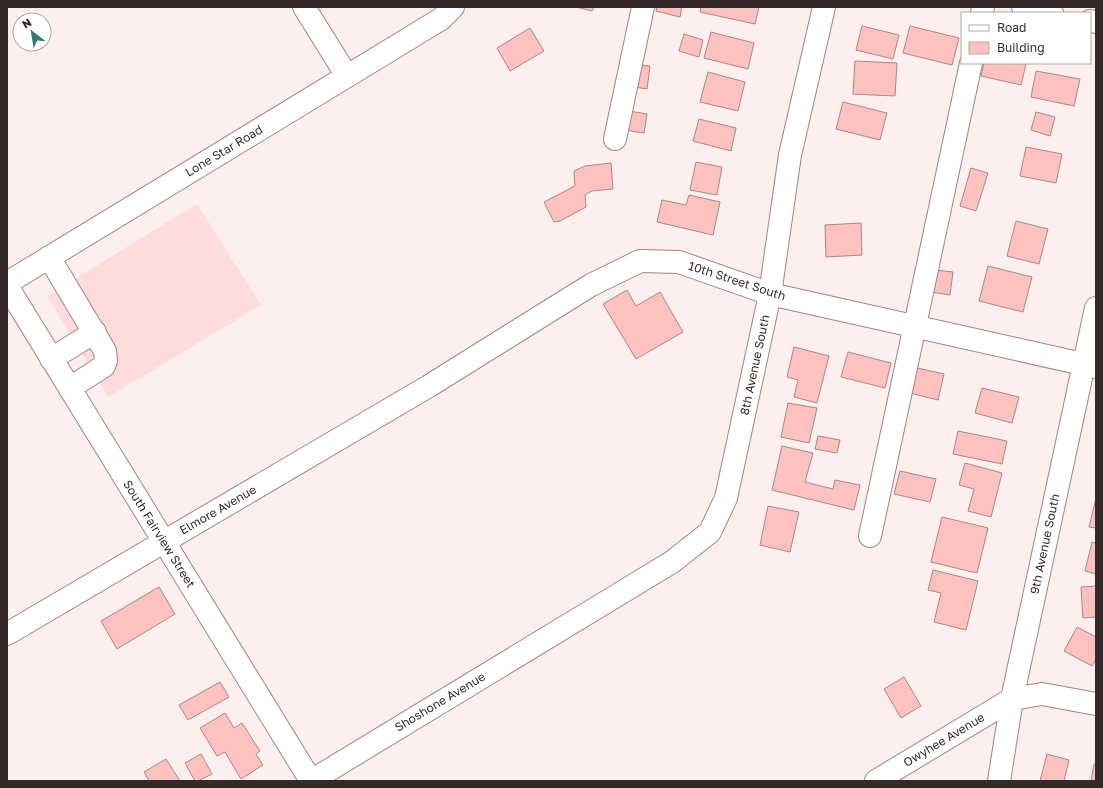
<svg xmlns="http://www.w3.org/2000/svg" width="1103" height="788" viewBox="0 0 1103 788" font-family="'Golos Text',sans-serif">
  <rect width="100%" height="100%" fill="#fcefee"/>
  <!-- built -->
  <path fill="#fedcdb" d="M197,204l64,101 -153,92 -61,-101z"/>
  <!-- building -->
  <path fill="#fdc1bf" stroke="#a68887" d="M576,7h18l-2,4z
    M657,7h25l-2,10 -24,-6z
    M701,7h58l-4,17 -55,-12z
    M862,26l37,9 -6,24 -37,-9z
    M910,26l49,12 -7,27 -49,-12z
    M530,28l14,23 -34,20 -13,-23z
    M711,32l43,11 -6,26 -44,-11z
    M684,34l19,6 -4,17 -20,-6z
    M855,61l42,2 -2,33 -42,-2z
    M984,63h36l6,1 -5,21 -40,-9z
    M637,65l13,1 -3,23 -13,-2z
    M1036,71l44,8 -6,27 -43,-9z
    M708,72l37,10 -7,29 -38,-9z
    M843,102l44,11 -7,27 -44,-11z
    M629,111l18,3 -3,19 -19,-3z
    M1036,112l19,5 -5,19 -19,-6z
    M699,119l37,9 -5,23 -38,-10z
    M1026,147l36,7 -6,29 -36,-7z
    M696,162l26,5 -5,28 -27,-5z
    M611,163l2,26 -21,2 -7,4 1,12 -26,14 -6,1 -10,-20 31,-16 -1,-15 11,-5z
    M971,168l17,5 -12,38 -16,-5z
    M689,195l31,7 -7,33 -56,-13 5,-22 24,5z
    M1016,221l32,8 -9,35 -32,-8z
    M861,223l1,32 -36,2 -1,-32z
    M988,266l44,11 -9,35 -44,-11z
    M935,270l18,2 -3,23 -18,-3z
    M627,290l9,16 24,-14 23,40 -47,27 -33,-55z
    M794,347l35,9 -12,47 -23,-6 4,-17 -11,-3z
    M848,352l43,11 -6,25 -44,-11z
    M913,367l31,7 -6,26 -32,-8z
    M982,388l37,9 -7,26 -37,-10z
    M788,403l29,5 -8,35 -28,-6z
    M958,431l49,10 -5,23 -49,-10z
    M818,436l22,4 -3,13 -22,-4z
    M782,446l31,7 -8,29 28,7 2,-9 25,5 -6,25 -82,-20z
    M965,463l37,10 -11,44 -23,-6 6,-22 -15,-4z
    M900,471l36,8 -6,23 -36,-8z
    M1096,498v30l-7,-1z
    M768,506l31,6 -9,40 -30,-7z
    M942,517l46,11 -11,45 -46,-11z
    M1092,542l4,1v31l-11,-3z
    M933,570l45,11 -12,49 -32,-8 7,-29 -13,-3z
    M1096,586v31l-13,1 -2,-31z
    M159,587l16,27 -58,35 -16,-28z
    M1077,627l19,10v22l-4,7 -28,-15z
    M904,677l17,29 -20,12 -17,-29z
    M220,682l9,15 -41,23 -9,-15z
    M225,713l9,15 8,-5 18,28 -4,3 7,11 -22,14 -16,-27 -8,4 -17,-28z
    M201,754l11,20 -14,7h-3l-10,-18z
    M1047,754l22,6 -5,21h-24z
    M166,759l14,22h-31l-5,-9z
    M1094,764l2,1v16h-5z"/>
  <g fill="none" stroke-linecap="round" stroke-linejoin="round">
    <!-- minor casing -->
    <g stroke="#a28383" stroke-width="24">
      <path id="minor" d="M304,7l43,69
        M1023,7l29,6
        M982,13l1,-6
        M1090,21l6,1
        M615,139l28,-132
        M49,257l56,94 1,10 -2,5 -34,22
        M7,283l434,-264 12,-12
        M7,286l304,495
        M51,359l44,-27
        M870,536l101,-473
        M7,634l422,-248 162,-101 49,-24 39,1 91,32 326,73
        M311,781l361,-219 38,-30 16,-34 44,-204 20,-139 34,-148
        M876,781l136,-82 30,-5 54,10
        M999,781l13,-82 84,-391"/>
    </g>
    <!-- minor -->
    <use href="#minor" stroke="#fff" stroke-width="22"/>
  </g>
  <g text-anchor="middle" stroke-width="3" stroke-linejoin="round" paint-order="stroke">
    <!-- street labels -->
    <g font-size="12" fill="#362929" stroke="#fff">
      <text transform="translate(224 151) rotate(-31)" y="4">Lone Star Road</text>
      <text transform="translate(737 281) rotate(18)" y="4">10th Street South</text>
      <text transform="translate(755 365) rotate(-78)" y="4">8th Avenue South</text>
      <text transform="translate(218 510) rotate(-30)" y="4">Elmore Avenue</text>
      <text transform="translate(159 534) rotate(58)" y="4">South Fairview Street</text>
      <text transform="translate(1045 544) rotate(-78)" y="4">9th Avenue South</text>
      <text transform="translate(440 702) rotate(-31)" y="4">Shoshone Avenue</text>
      <text transform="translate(944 740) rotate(-31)" y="4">Owyhee Avenue</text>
    </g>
  </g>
  <!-- border -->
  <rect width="1103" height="788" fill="none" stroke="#362929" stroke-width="16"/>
  <!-- legend -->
  <rect x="961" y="12" width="130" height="52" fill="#ffffff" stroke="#afa9a9"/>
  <rect x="969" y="25" width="20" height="6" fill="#ffffff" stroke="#afa9a9"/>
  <text x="997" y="32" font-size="12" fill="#362929">Road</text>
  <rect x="969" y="42" width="20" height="12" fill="#fdc1bf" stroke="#afa9a9"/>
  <text x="997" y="52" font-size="12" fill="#362929">Building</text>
  <!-- north arrow -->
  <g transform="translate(32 32) rotate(329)"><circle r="19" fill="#ffffff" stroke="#afa9a9"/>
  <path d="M0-3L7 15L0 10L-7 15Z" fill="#337a72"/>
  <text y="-6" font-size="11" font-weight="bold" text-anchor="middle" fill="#362929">N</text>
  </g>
</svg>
